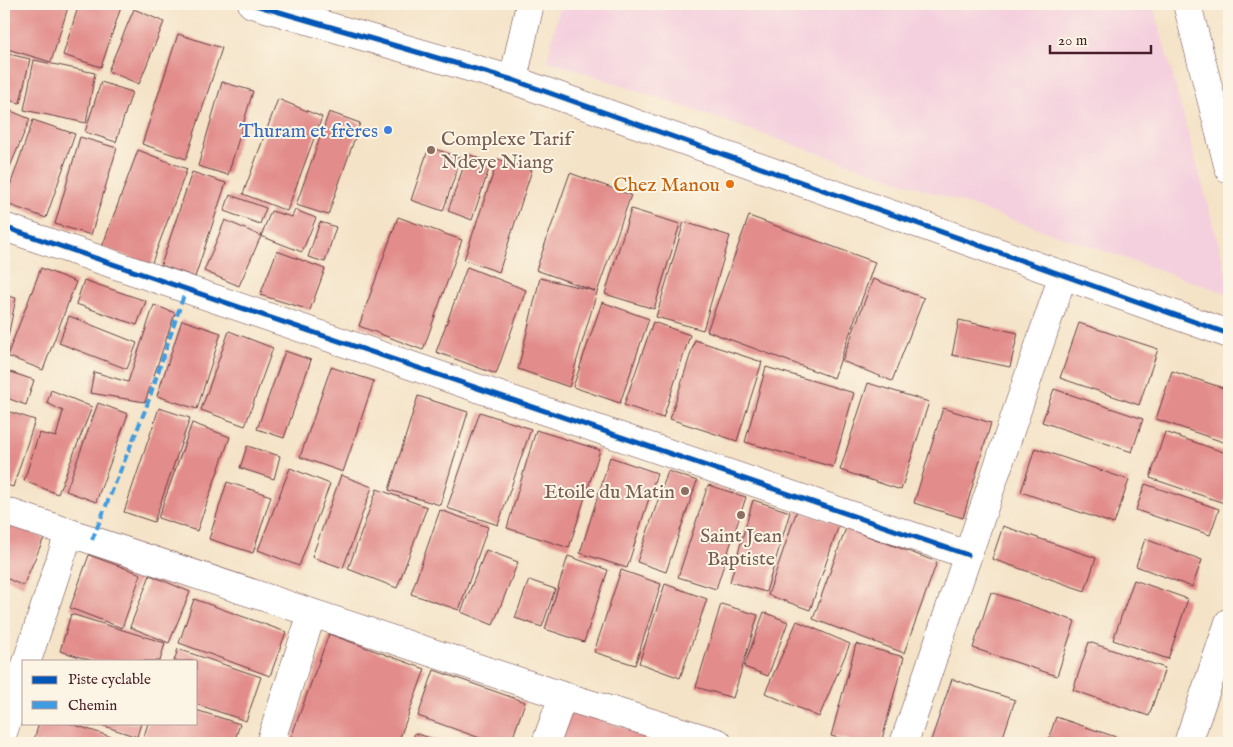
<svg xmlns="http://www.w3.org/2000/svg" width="1233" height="747" viewBox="0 0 1233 747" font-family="'IM FELL English',serif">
  <rect width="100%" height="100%" fill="#fcf5e5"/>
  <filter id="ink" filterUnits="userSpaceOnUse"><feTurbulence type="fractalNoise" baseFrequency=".02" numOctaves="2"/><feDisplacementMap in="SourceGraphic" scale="10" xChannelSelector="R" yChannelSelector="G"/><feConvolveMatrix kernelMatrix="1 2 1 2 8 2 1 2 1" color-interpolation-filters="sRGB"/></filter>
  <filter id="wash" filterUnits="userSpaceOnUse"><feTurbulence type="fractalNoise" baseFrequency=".0096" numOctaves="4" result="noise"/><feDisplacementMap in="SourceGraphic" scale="20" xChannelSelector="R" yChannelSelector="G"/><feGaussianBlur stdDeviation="1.12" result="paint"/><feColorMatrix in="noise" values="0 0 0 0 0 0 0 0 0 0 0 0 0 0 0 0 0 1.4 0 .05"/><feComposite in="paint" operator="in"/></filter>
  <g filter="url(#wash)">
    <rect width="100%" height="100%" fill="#f4e3c7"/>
    <!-- built -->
    <path fill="#f4cfde" d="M561,4h592l76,279v11l-682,-234z"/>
    <g id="blocks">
      <!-- building -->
      <path fill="#e28c8b" d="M4,4h65l-18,58 -47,-14z
        M79,4h43l-21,63 -38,-12z
        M134,9l30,13 -25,62 -31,-13z
        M178,34l44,14 -36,111 -44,-15z
        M4,53l26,6 -10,44 -16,-4z
        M34,60l61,13 -9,50 -62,-13z
        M101,82l31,10 -16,50 -31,-10z
        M222,82l31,9 -25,84 -30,-9z
        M278,99l44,18 -35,94 -44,-17z
        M4,108l26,11 -26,62z
        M329,112l31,11 -32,92 -32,-10z
        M33,120l42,14 -29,84 -42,-15z
        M80,137l37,11 -26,87 -36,-11z
        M429,147l32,11 -18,53 -32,-11z
        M138,150l49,19 -36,96 -49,-18z
        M468,154l23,9 -19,57 -24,-9z
        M498,159l34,11 -33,102 -35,-12z
        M192,172l34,11 -31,94 -34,-12z
        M570,173l61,22 -34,97 -28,95 -51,-18 22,-91 55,13 -59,-21z
        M230,195l36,13 -6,16 -36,-13z
        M631,209l49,15 -26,85 -49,-15z
        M295,210l21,8 -14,34 -41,-16 -22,50 -35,-15 21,-51 36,16 10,-25 21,6z
        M749,216l126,46 -41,116 -127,-47z
        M398,217l64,23 -39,110 -64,-24z
        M320,222l16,5 -11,35 -17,-5z
        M684,222l46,14 -27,94 -47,-13z
        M277,251l48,18 -15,41 -50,-15z
        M467,267l59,23 -30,84 -60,-22z
        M41,268l35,14 -33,88 -36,-14z
        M873,279l51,19 -32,83 -50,-20z
        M84,280l62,21 -9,24 -61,-21z
        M4,295l12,3 -8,39 -4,-1z
        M602,302l47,17 -29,84 -47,-16z
        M154,305l21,8 -30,89 -55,-9 4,-21 34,10z
        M69,316l68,27 -10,26 -68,-26z
        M182,320l39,13 -24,76 -40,-13z
        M959,320l59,13 -8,34 -58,-12z
        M653,322l37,13 -27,83 -39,-13z
        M1079,323l79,26 -19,56 -79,-27z
        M229,331l44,17 -28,78 -44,-16z
        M695,340l67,22 -25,79 -67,-22z
        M285,351l26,9 -27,78 -27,-9z
        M331,367l43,14 -31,91 -43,-15z
        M766,367l88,26 -21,74 -88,-25z
        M4,370l30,10 -8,25 -22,-8z
        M1172,371l57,19v54l-73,-25z
        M868,383l61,19 -28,88 -61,-20z
        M1054,389l89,30 -11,33 -90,-30z
        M51,390l41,17 -34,87 -34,-13 15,-48 17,4 7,-26 -16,-8z
        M418,396l50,16 -28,93 -51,-15z
        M98,403l30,11 -32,88 -30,-11z
        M159,408l31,10 -36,104 -30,-10z
        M943,408l48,15 -28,95 -49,-15z
        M4,410l31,10 -22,67 -9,-3z
        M480,412l51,17 -33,96 -51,-17z
        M192,423l38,14 -33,94 -39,-13z
        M536,430l64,20 -31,98 -62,-20z
        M1165,432l64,22v34l-5,15 -74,-25z
        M247,446l33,10 -6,23 -34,-11z
        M1035,448l94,32 -15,44 -93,-32z
        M610,457l47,16 -30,95 -47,-15z
        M290,468l40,16 -31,82 -41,-16z
        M668,471l29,10 -31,91 -29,-10z
        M341,475l31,12 -29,81 -31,-11z
        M227,482l44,14 -18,57 -44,-14z
        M1145,484l74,25 -9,26 -74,-25z
        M708,485l38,12 -30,92 -38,-12z
        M377,489l50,18 -30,81 -49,-19z
        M753,500l37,12 -24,80 -36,-10z
        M440,510l48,17 -29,83 -48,-16z
        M797,510l42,15 -29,85 -42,-15z
        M4,521l40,17 -21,48 -19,-9z
        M1003,526l93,32 -11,33 -93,-32z
        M846,528l91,34 -33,91 -91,-34z
        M1145,539l57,21 -10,27 -56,-21z
        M486,550l32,12 -25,63 -32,-13z
        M89,555l52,19 -19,54 -52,-20z
        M568,556l40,14 -24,72 -39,-13z
        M621,570l40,14 -26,81 -41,-13z
        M150,575l40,17 -21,51 -39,-16z
        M529,580l26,9 -13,38 -27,-9z
        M1134,580l54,19 -20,60 -55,-19z
        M665,584l42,15 -27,79 -41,-15z
        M991,592l84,29 -18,55 -84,-28z
        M194,599l92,33 -16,44 -91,-33z
        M721,604l37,11 -25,83 -37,-11z
        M764,612l24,10 -20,54 -24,-9z
        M71,614l94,29 -5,18h-67l-33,-10z
        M797,621l53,23 -31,73 -54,-24z
        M329,634l96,35 -27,74h-109z
        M1089,642l76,26 -16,48 -76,-26z
        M856,644l48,13 -23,86h-22l-28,-7z
        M178,649l83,28 -15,44 -50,-17v-43h-22z
        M434,670l91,32 -14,41h-17l-76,-27z
        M952,679l63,21 -14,43h-71z
        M570,709l90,31 -2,3h-99z
        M196,710l44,14 -6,19h-92l6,-20h48z
        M1056,717l78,26h-87z
        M39,723h30l61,20h-97z
        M95,723h46l-4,14z
        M415,733l30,10h-34z"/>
    </g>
  </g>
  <g filter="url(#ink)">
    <use href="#blocks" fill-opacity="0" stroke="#643c42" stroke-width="1"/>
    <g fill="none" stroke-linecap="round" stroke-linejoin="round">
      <!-- minor casing -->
      <g stroke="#643c42" stroke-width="29">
        <path id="minor" d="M252,4l261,76 716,254
          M1187,4l42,165
          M513,80l17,-76
          M4,227l964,328
          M4,511l559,185 155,47
          M27,661l42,-128
          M4,730l20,-60
          M270,743l42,-130
          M546,743l17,-47
          M904,743l159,-468
          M1188,743l41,-121"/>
      </g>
      <!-- minor -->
      <use href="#minor" stroke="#fff" stroke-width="28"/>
      <!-- quiet -->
      <path stroke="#409be1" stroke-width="4" stroke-dasharray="8 4" stroke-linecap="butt" d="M92,540l54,-132 40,-119"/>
      <!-- cycleway casing -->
      <g stroke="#fcf5e5" stroke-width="8">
        <path id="cycleway" d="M252,4l261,76 716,254
          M4,227l964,328"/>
      </g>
      <!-- cycleway -->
      <use href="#cycleway" stroke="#0057b8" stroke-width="5"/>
    </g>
  </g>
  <!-- markers -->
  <circle fill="#3f7fe0" stroke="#fcf5e5" stroke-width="2" cx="388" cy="130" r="5"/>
  <g fill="#8d6e63" stroke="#fcf5e5" stroke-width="2">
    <circle cx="431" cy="150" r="5"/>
    <circle cx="685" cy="491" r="5"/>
    <circle cx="741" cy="515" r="5"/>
  </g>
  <circle fill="#e8710a" stroke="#fcf5e5" stroke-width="2" cx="730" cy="184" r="5"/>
  <g text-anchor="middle" stroke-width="4" stroke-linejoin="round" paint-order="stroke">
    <!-- shop labels -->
    <g font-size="20" fill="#366cbe" stroke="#fcf5e5" text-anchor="end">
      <text x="378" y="137">Thuram et frères</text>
    </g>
    <!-- education labels -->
    <g font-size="20" fill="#785e54" stroke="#fcf5e5" text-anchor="start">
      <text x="441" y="145">Complexe Tarif<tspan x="441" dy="23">Ndeye Niang</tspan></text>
      <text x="675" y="498" text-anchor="end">Etoile du Matin</text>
      <text x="741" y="542" text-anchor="middle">Saint Jean<tspan x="741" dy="23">Baptiste</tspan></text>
    </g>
    <!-- food labels -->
    <g font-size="20" fill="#c56008" stroke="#fcf5e5" text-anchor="end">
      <text x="720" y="191">Chez Manou</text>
    </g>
  </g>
  <!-- margin -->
  <rect width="1233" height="747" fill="none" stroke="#fcf5e5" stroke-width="20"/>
  <!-- legend -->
  <rect x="22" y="660" width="175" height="65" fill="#fcf5e5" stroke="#b59f9b"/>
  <rect x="32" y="676" width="25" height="8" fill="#0057b8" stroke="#b59f9b"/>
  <text x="68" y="684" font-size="15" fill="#4a1f2b">Piste cyclable</text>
  <rect x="32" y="701" width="25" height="8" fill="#409be1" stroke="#b59f9b"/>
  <text x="68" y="710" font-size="15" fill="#4a1f2b">Chemin</text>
  <!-- scale -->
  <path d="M1050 45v8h101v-8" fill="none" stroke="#4a1f2b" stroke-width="2.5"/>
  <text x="1058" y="45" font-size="15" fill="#4a1f2b" stroke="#fcf5e5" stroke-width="4" paint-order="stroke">20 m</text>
</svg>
